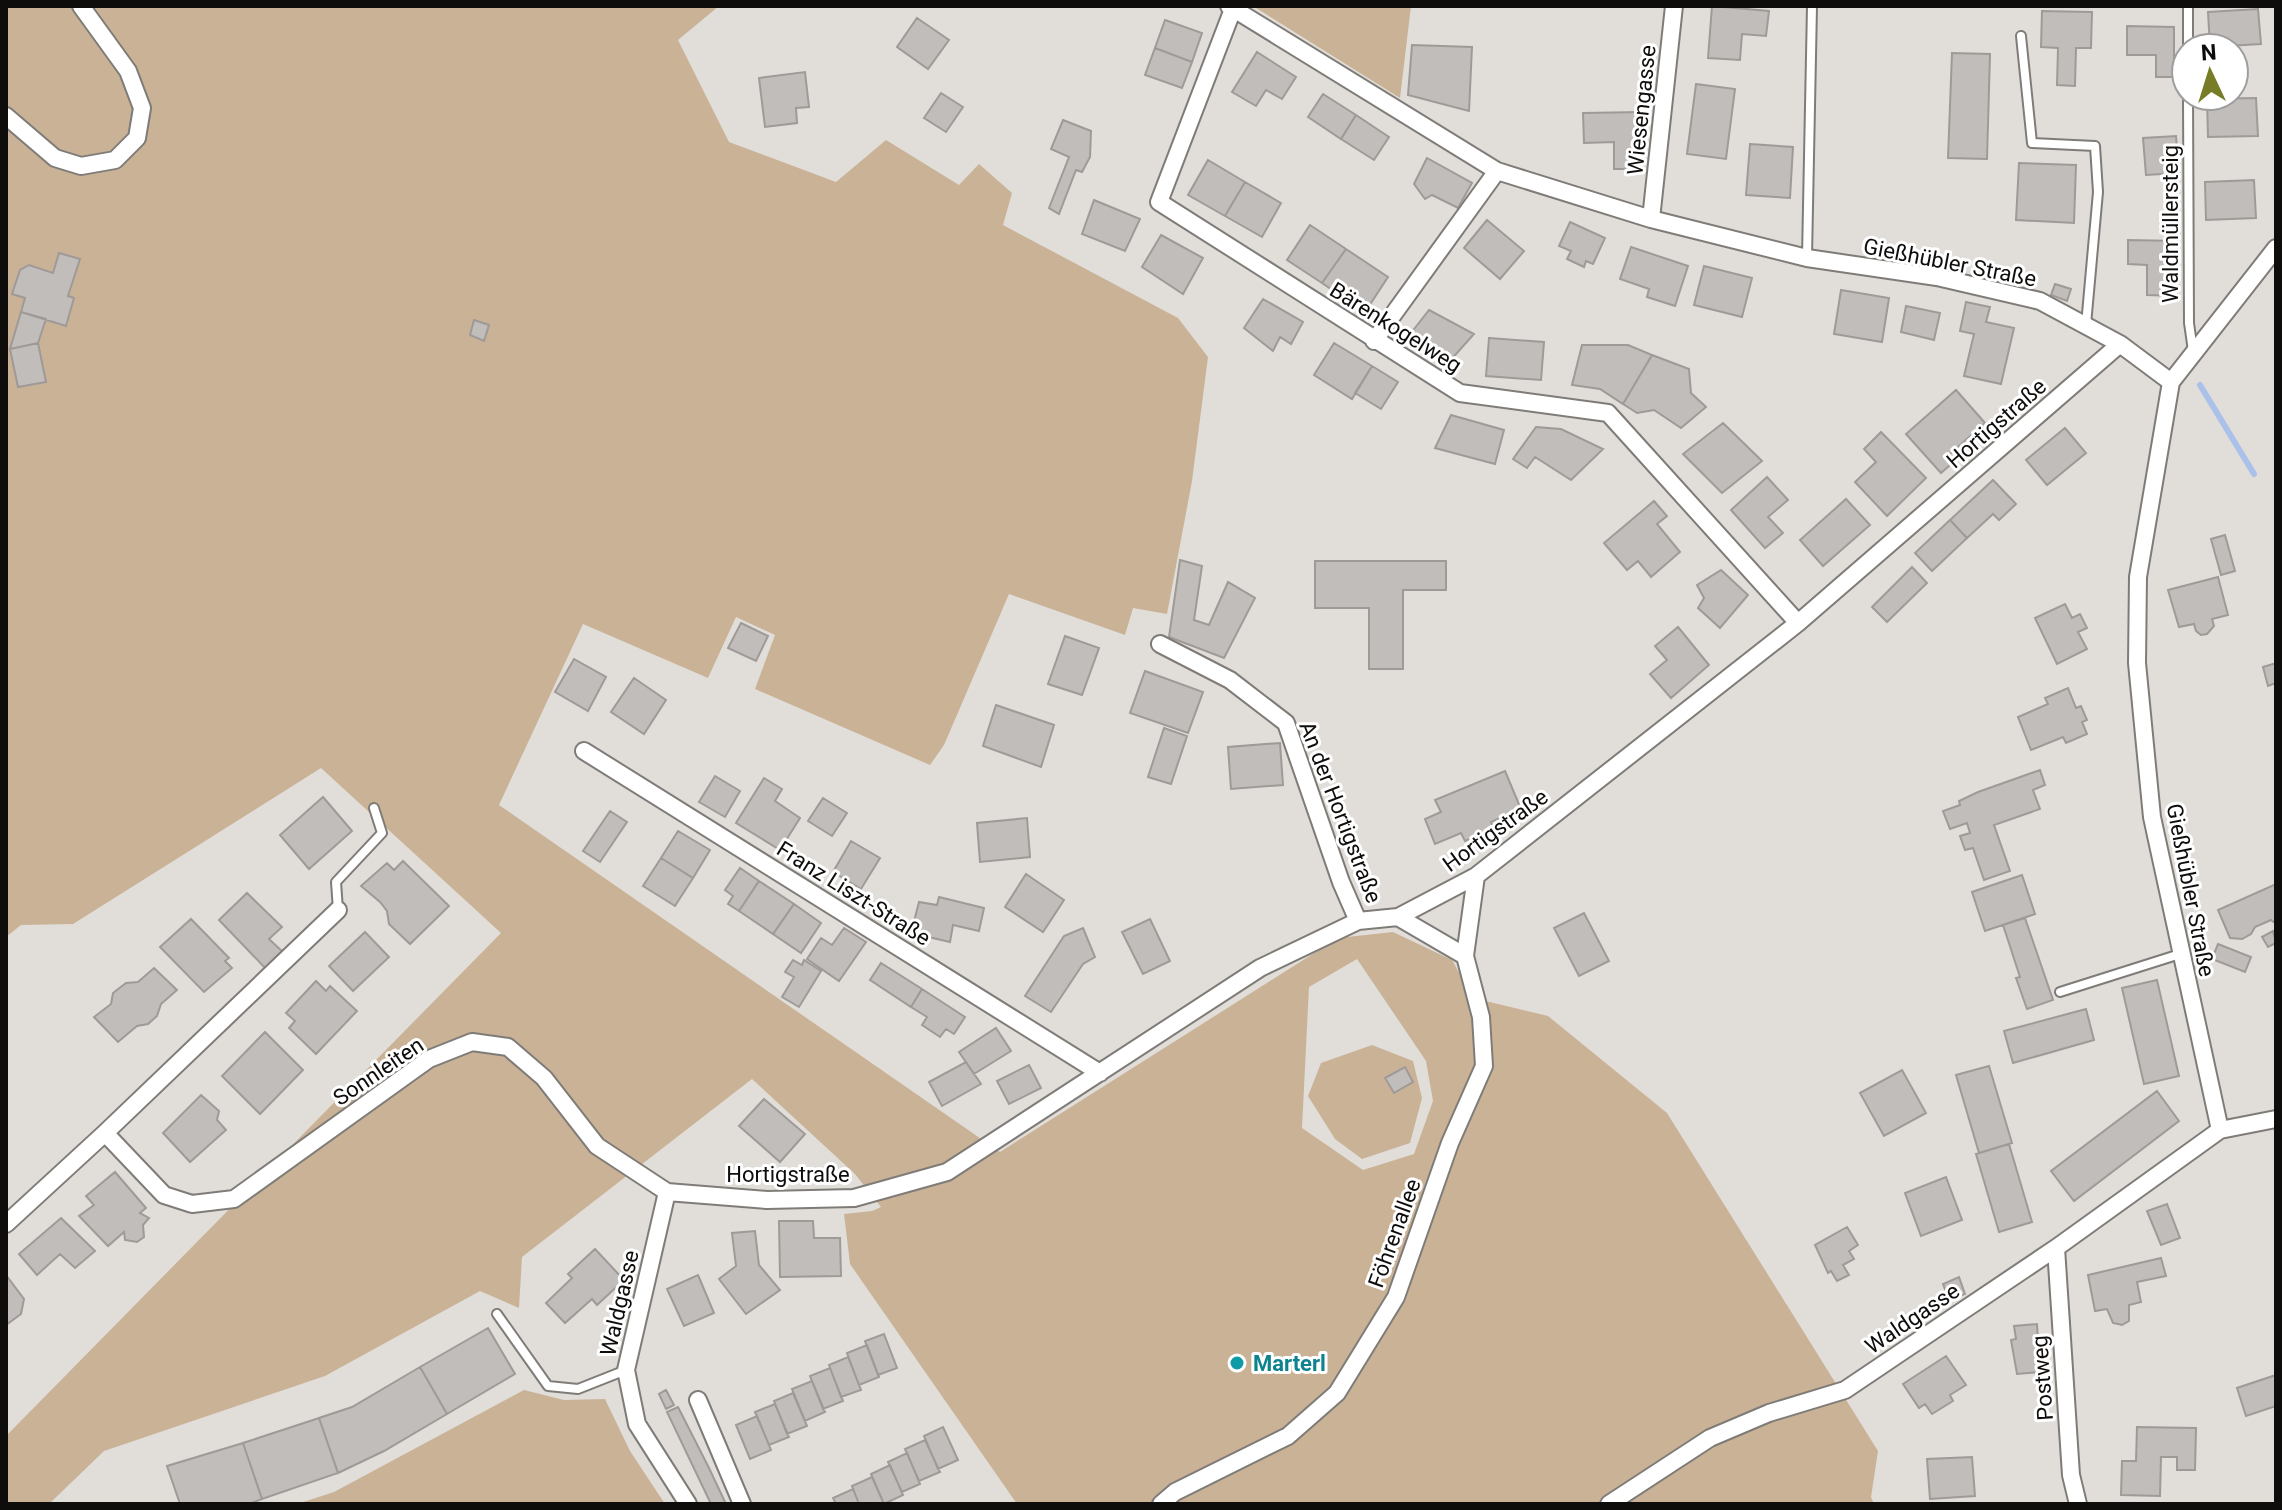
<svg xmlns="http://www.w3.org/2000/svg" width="2282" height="1510" viewBox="0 0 2282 1510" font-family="Roboto,sans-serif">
  <rect width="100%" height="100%" fill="#e1deda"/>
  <!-- green -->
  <path fill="#cab297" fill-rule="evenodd" d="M6,6h713l-41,34 51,102 107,40 50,-42 73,45 20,-21 33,29 -9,32 175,93 30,39 -16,124 -25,133 -34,-6 -8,27 -116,-41 -65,151 -14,20 -175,-76 20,-54 -39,-18 -28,61 -125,-54 -84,181 501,347 338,-214 55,-6 59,28 21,38 75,18 119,97 211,338 -7,46 3,7h-857l-167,-240 -6,-50 28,-3 9,-4 -26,-33 -103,-95 -230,178 -3,51 -39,-17 -155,85 -221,75 -55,53h-43v-68l495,-503 -180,-165 -248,156 -52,1 -15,12zM1357,959l69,102 7,40 -19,53 -51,16 -61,-42 7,-141z
    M1253,6h158l-11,92z
    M1372,1045l41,16 9,37 -12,45 -48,16 -27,-20 -27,-43 13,-33z
    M524,1390l40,10 41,-1 25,52 35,53h-368l37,-12z"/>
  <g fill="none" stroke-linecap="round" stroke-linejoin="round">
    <!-- stream -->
    <path stroke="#aac2ea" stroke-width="6" d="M2200,385l54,89"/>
  </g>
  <!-- building -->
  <path fill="#c1bdba" stroke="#9f9a98" stroke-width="2" d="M1712,6l57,5 -3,25 -24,-2 -2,26 -32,-2z
    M2258,9l3,35 -51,3 -2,-35z
    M2042,11l50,1 -1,36h-15l-1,38 -18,-1 1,-37 -17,-1z
    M917,18l32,22 -21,29 -31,-22z
    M1165,20l37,13 -10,29 -37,-14z
    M2127,26l47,1v50h-18v-22h-29z
    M1412,45l60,2 -3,64 -61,-16z
    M1155,48l37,14 -10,26 -37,-13z
    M1257,52l39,25 -14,22 -16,-9 -10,16 -24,-14z
    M1952,53l38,1 -3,105 -39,-1z
    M805,72l4,35 -13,1 1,15 -32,4 -6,-49z
    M1696,84l39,5 -9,70 -39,-5z
    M941,93l22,14 -17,25 -22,-14z
    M1323,94l33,21 -15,24 -33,-22z
    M2256,98l2,38 -50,1 -1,-38z
    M1640,112l1,57h-27v-27l-30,1 -1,-30z
    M1356,115l33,22 -15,23 -33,-21z
    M1063,120l28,11 -1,26 -8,15 -6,-2 -17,44 -10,-6 20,-51 -18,-8z
    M2176,136l3,37 -33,2 -3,-37z
    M1750,144l43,3 -3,51 -44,-3z
    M1427,158l45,25 -14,25 -26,-13 -7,4 -11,-15z
    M1208,160l37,22 -20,34 -37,-21z
    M2019,163l57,2 -2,58 -58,-3z
    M2254,180l2,38 -50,2 -1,-38z
    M1245,182l36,21 -19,34 -37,-21z
    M1094,200l46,19 -15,32 -43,-17z
    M1487,220l37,31 -24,28 -36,-31z
    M1570,222l35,16 -12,26 -7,-3 -2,6 -17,-8 4,-8 -12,-5z
    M1310,225l36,24 -24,34 -35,-23z
    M1161,235l42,23 -20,36 -41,-27z
    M2128,240l50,1 -1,55 -30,-1v-30l-19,-1z
    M1631,247l57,19 -13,40 -28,-9 2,-8 -29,-10z
    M1346,249l42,28 -23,35 -43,-29z
    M59,253l21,6 -12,37 6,2 -8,28 -45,-14 4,-14 -13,-4 8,-24 9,-5 24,8z
    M1704,266l48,12 -10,39 -48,-12z
    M2055,284l16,5 -4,12 -16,-6z
    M1841,290l48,8 -7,44 -48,-8z
    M1263,299l40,23 -12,22 -11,-7 -7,14 -29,-23z
    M1966,302l24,5 -4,15 28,6 -13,56 -37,-8 10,-42 -14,-3z
    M1906,306l34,7 -6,27 -33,-8z
    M1429,310l45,24 -25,28 -38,-29z
    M21,312l25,7 -8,24 -28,6z
    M474,320l15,5 -5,16 -14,-6z
    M1489,338l55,4 -3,38 -55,-4z
    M38,343l8,39 -28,5 -8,-38z
    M1334,343l38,23 -20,33 -38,-24z
    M1582,345h46l24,10 -29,49 -23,-15 -28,-4z
    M1652,355l37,14 2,24 15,14 -25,21 -27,-18 -17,3 -14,-9z
    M1372,366l26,16 -17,27 -26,-16z
    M1956,390l29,33 -36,32 8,4 -16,14 -35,-39z
    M1451,415l53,15 -9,34 -60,-16z
    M1723,423l39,38 -40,32 -39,-39z
    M1536,427l25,2 42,20 -32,31 -36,-23 -8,11 -14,-9z
    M2065,428l21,25 -39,32 -21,-25z
    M1881,432l45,46 -39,38 -32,-34 21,-20 -12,-13z
    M1767,477l21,23 -20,17 15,16 -18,15 -34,-38z
    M1993,480l23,24 -17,16 -6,-6 -26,24 -17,-18z
    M1846,499l24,26 -47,41 -23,-26z
    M1654,501l13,15 -10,8 23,28 -29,25 -13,-16 -11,9 -23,-27z
    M1950,520l17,18 -35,33 -17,-18z
    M2225,535l10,36 -14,4 -10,-36z
    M1180,560l22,6 -8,54 15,5 19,-43 27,16 -31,60 -55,-21z
    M1315,561h131v29h-43v79h-34v-61h-54z
    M1912,567l15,16 -40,39 -15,-15z
    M1721,570l27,25 -28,33 -22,-20 6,-10 -7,-13z
    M2218,577l10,38 -16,4 2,7 -7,8 -6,1 -5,-4 -2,-7 -15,3 -11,-37z
    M2065,604l7,14 8,-4 7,14 -9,4 9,17 -30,15 -22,-46z
    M741,623l27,13 -12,25 -28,-13z
    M1678,627l31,38 -38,33 -21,-24 17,-14 -12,-14z
    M1065,636l34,12 -17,47 -34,-11z
    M574,659l32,18 -18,34 -33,-19z
    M2276,663v20l-8,3 -5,-19z
    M1145,671l58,21 -15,41 -58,-20z
    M634,678l32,22 -22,34 -33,-22z
    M2068,688l8,20 5,-2 6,14 -5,2 5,12 -21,9 -3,-6 -32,13 -13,-33 30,-13 -3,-6z
    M996,705l58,20 -13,42 -58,-21z
    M1164,728l23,8 -16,48 -23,-7z
    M1280,743l3,42 -52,4 -3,-42z
    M2040,770l5,15 -12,5 7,19 -46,16 16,46 -26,9 -11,-32 -8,2 -5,-14 10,-3 -3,-10 -17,6 -7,-18 17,-6 -1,-4 19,-9z
    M1505,771l16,38 -30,13 3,7 -29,12 -4,-8 -26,11 -10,-25 16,-7 -6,-12z
    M715,776l25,15 -15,26 -26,-15z
    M764,778l18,11 -7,12 25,17 -20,32 -44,-27z
    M323,797l29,34 -43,38 -29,-34z
    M823,798l24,15 -15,23 -24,-15z
    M610,811l17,11 -27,40 -17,-11z
    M1027,818l3,39 -50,5 -3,-39z
    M678,831l32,19 -17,28 -32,-20z
    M851,841l29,17 -19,31 -28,-17z
    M661,858l32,20 -18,28 -32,-20z
    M403,861l46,45 -39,38 -21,-20 -2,-13 -7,-9 -19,-16 26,-23 7,7z
    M740,868l19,13 -20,30 -11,-7 5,-8 -8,-6z
    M1026,874l38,26 -21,32 -38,-25z
    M2022,875l13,39 -50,17 -13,-39z
    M759,881l35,23 -21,30 -34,-23z
    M2276,884v40l-5,-4 -16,7 -4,7 -9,5 -12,-1 -12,-28z
    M247,893l35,34 -13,12 16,15 -17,17 -49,-51z
    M939,897l45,11 -5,23 -26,-6 -3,17 -39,-9 8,-31 18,3z
    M794,904l27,19 -20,30 -28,-19z
    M1584,913l25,48 -30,15 -25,-48z
    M2025,918l28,82 -26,9 -11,-31 4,-1 -17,-52z
    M191,919l38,39 -4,3 7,7 -28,24 -44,-45z
    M1150,919l20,42 -27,13 -21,-42z
    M844,928l22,14 -27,39 -32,-22 14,-21 11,7z
    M1083,928l12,29 -12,7 -32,48 -26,-16 39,-60z
    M2273,931l3,12 -8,4 -6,-10z
    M365,932l24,25 -36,34 -24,-25z
    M2218,944l33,13 -6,15 -33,-13z
    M793,960l9,5 2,-5 17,11 -22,36 -17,-10 12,-20 -9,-5z
    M881,963l41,26 -11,18 -41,-27z
    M154,968l23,22 -16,14 -4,12 -9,8 -11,2 -19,16 -24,-25 17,-13 2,-11 13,-10 12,-1z
    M2157,980l22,96 -35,8 -22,-96z
    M316,981l10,10 4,-5 27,25 -41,43 -27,-26 6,-7 -9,-8z
    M922,989l43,28 -11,17 -8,-5 -6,8 -18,-12 5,-8 -16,-10z
    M2086,1009l8,31 -81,23 -9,-32z
    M996,1028l15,23 -37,23 -15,-22z
    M265,1032l38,38 -43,44 -38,-38z
    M966,1062l15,22 -39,22 -13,-24z
    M1029,1065l12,23 -32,16 -12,-23z
    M1989,1066l23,77 -33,10 -23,-78z
    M1405,1067l8,15 -19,11 -9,-15z
    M1902,1070l24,43 -42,23 -24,-43z
    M2157,1091l22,30 -105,80 -23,-30z
    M201,1095l18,16 -2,9 9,10 -36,32 -27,-29z
    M764,1099l41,35 -25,28 -41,-36z
    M2009,1144l23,78 -33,10 -23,-78z
    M115,1172l31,36 -6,5 9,5 -6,7 1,12 -7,5 -12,-2 -1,-8 -16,14 -29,-30 15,-11 -8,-9z
    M1946,1177l16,43 -41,16 -16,-43z
    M2167,1204l13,34 -19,7 -14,-34z
    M61,1218l34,33 -20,17 -15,-14 -23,21 -18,-21z
    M779,1221h34l1,17h26l1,38 -61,1z
    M1847,1227l11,18 -9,6 5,8 -11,6 6,10 -12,6 -6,-10 -3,2 -13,-28z
    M755,1231l4,34 21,25 -34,24 -27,-35 17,-13 -4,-33z
    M595,1249l29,31 -27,25 -5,-6 -27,24 -19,-20 26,-25 -4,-4z
    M2161,1258l5,18 -29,6 4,20 -12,3v16l-7,4 -9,-2 -6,-14 -12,2 -7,-36z
    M6,1275l18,24 -3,15 -15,11z
    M698,1275l16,38 -30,13 -17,-37z
    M1959,1277l6,17 -16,6 -6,-16z
    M2037,1324l1,16h5l1,17 -4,1 1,14 -24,2 -6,-34 5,-1 -2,-13z
    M488,1328l27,46 -68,40 -27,-47z
    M884,1334l13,34 -19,7 -13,-34z
    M867,1345l12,32 -20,8 -12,-32z
    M1946,1356l20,29 -16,10 3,6 -21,13 -7,-10 -6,4 -16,-24z
    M848,1357l13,33 -20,7 -12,-32z
    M420,1367l27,47 -63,37 -46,22 -19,-55 33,-11z
    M830,1368l13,33 -20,8 -13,-33z
    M2276,1375v31l-30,10 -9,-28z
    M812,1381l13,31 -20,9 -13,-32z
    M666,1390l8,15 -8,4 -7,-15z
    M793,1393l14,33 -20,8 -13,-33z
    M775,1404l14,33 -20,8 -14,-33z
    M678,1407l30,59 18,38h-15l-44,-92z
    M757,1416l14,34 -21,9 -14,-34z
    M319,1418l19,55 -76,26 -19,-56z
    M943,1427l15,33 -20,9 -14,-33z
    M2137,1427l59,1 -1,42h-18v-13h-16l-1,39 -39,-1 1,-34h14z
    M925,1440l15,32 -21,9 -14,-32z
    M243,1443l19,56 -13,5h-69l-13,-38z
    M907,1453l13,31 -18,8 -14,-30z
    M1972,1457l3,39 -45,3 -3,-40z
    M890,1465l13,30 -19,9 -13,-30z
    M872,1477l12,27h-25l-7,-18z
    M853,1489l6,15h-23l-3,-6z"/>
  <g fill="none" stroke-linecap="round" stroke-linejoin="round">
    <!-- lane casing -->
    <g stroke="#7f7c78" stroke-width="12">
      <path id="lane" d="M2188,6v42
        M2021,36l11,107 63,3 3,46 -12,133
        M2188,96l1,227 4,28
        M1807,257l5,-251
        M338,910l-2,-28 46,-49 -8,-25
        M2060,992l120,-38
        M497,1314l51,72 30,3 48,-19"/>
    </g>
    <!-- street casing -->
    <g stroke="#7f7c78" stroke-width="20">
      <path id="street" d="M1229,6l268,165 154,48 156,39 130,19 103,24 80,43 51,38 -33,195 -1,86 15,154 68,313 56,-11
        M1233,9l-74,193 301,191 148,20 190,210
        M6,116l49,42 26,8 34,-6 22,-22 5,-30 -14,-37 -47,-65
        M1651,219l23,-213
        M1374,341l123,-170
        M2171,382l105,-134
        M1160,644l70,36 56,43 55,159 17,39
        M584,751l516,322
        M1398,917l67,39
        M105,1133l59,62 28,9 42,-5 195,-140 43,-17 36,5 36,31 53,68 70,46 100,8 87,-2 93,-26 313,-204 98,-47 40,-4 78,-41 322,-253 322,-279
        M667,1192l-41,178 11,54 51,80
        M6,1224l99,-91 233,-223
        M2056,1248l15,227 7,29
        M698,1400l44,104
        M1161,1504l14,-12 113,-56 49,-43 59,-96 54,-154 34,-77 -3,-49 -16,-61 11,-80
        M1609,1504l101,-66 59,-25 76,-23 211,-142 164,-118"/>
    </g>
    <!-- lane -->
    <use href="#lane" stroke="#fff" stroke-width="8"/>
    <!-- street -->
    <use href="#street" stroke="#fff" stroke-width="16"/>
  </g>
  <!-- markers -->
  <circle fill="#0f9aa8" stroke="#fff" stroke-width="3" cx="1237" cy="1363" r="8"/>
  <g text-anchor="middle" stroke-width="6" stroke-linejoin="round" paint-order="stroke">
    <!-- street labels -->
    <g font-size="22" fill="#0e0d0c" stroke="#fff">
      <text transform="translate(1641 110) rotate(-84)" y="8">Wiesengasse</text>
      <text transform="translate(2170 224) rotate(-90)" y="8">Waldmüllersteig</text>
      <text transform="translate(1950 262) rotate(11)" y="8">Gießhübler Straße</text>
      <text transform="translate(1396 327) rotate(32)" y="8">Bärenkogelweg</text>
      <text transform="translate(1996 423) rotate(-41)" y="8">Hortigstraße</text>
      <text transform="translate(1341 812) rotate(69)" y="8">An der Hortigstraße</text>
      <text transform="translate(1495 830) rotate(-36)" y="8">Hortigstraße</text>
      <text transform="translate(2191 890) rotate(79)" y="8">Gießhübler Straße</text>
      <text transform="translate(854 893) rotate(32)" y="8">Franz Liszt-Straße</text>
      <text transform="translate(378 1071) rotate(-34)" y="8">Sonnleiten</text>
      <text x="788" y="1182">Hortigstraße</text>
      <text transform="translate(1394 1233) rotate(-70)" y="8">Föhrenallee</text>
      <text transform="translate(619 1303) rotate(-77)" y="8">Waldgasse</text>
      <text transform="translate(1912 1318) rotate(-34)" y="8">Waldgasse</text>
      <text transform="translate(2042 1378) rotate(-94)" y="8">Postweg</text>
    </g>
    <!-- culture labels -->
    <g font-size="22" font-weight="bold" fill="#0d838f" stroke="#fff" text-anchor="start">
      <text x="1253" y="1371">Marterl</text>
    </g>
  </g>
  <!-- border -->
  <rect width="2282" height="1510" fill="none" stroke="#0e0d0c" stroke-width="16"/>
  <!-- north arrow -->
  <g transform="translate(2210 72) rotate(356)"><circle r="38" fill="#ffffff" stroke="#9f9e9e" stroke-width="2"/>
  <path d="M0-6L14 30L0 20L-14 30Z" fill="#777c26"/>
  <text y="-12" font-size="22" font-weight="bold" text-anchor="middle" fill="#0e0d0c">N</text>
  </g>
</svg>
